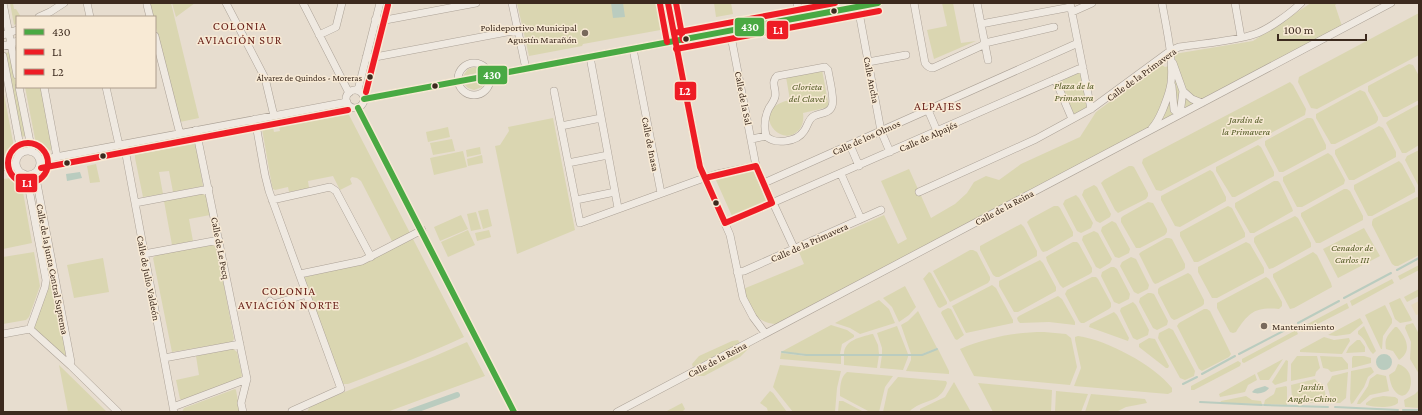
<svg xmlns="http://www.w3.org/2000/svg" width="1422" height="415" viewBox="0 0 1422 415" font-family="'Crimson Pro',serif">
  <rect width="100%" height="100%" fill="#e7ddcf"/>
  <!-- farmland -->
  <path fill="#e7dbbe" d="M1419,301v13l-3,1 -5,-10z"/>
  <!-- green -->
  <path fill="#dad6b1" d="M10,3h3l1,6h2l5,8h-4v6l-3,2z
    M150,3h21l28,115 -19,4 -25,-98v-7h-2z
    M172,3h23l-19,14z
    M517,3h144l5,26 -83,15 -1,2 -53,10z
    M714,3h17l2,11 -17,3z
    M942,3h11l8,40 15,-2 -42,18 -7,-29 20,-4z
    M1311,3h27l-3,2 7,21 -565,298c-22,0 -27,-17 -34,-35l61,-25 -5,-12 85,-37 14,29 9,-5 -26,-58 28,-12 22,49 24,-14 12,-11 7,-11 12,-6 13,4 22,-16 59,-27 16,-25 63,-47h3l3,2 11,-3 -2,-10 79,-13z
    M1419,13v42l-102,54 -6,-1 -13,-26 1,-5z
    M10,52l16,84 -6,1 -15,-84z
    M1409,64l4,1 6,11v24l-32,17h-4l-15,-26v-5z
    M475,67l6,3 2,2 -20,4 5,-7z
    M822,70l7,37 -26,6c1,6 0,12 -4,17 -20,21 -51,-22 -9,-30l-4,-23z
    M1081,72l7,36 -15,7 -14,-33z
    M485,80l-3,7 -8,3 -6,-2 -4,-4z
    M1290,82l3,3 13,24 -1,6 -144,76 -5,-1 -14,-27 1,-4z
    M25,87h17l11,60 -2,1v2c-7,2 -12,1 -15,-6z
    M3,89l11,58 -2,5 -4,2v6l-5,1z
    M1360,90l5,2 13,25v3l-2,3 -41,21h-4l-15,-26v-4z
    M1419,104v41l-13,8h-4l-16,-30 2,-2z
    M348,113l62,120 -17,10 -32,-62 -4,-3 -5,-1 -2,2 2,5 -12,6 -7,-14 -25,5 1,7 -20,4 -1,-5 -13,3 -2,-1 -1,-3 -10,-57 11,-2 1,5 6,-1 -1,-5z
    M553,118l22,112 -58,24 -22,-108 5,-1 9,-14 -1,-4z
    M1307,118h4l2,1 13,26v4l-43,23h-4l-14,-27v-4z
    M1379,126l4,2 13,24v5l-42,23h-5l-14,-26v-4z
    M448,127l2,10 -22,5 -2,-10z
    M452,139l3,12 -22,4 -3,-12z
    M194,144l2,1 7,41 -30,6 -4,-21 -10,1 4,22 -20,3 -8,-39v-3z
    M1258,145l3,2 13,25v4l-39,21h-3l-16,-26v-4z
    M480,147l1,7 -14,3 -1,-7z
    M1419,150v37l-14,-27 2,-4z
    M463,151l4,16 -33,8 -4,-17z
    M1328,153l4,3 13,24 -1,4 -42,23h-5l-14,-26v-4z
    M482,155l1,8 -15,3 -1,-7z
    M1399,161l3,3 13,24v4l-43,24h-4l-14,-27v-4z
    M96,164l4,18 -10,1 -3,-17z
    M1129,166h3l2,1 14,26v3l-2,3 -28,14 -3,-3 -14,-27 3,-3z
    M753,170l13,31 -34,15 -17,-38z
    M1210,170l3,2 13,25v4l-46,26 -5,-1 -14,-26v-4z
    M12,178l10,8 10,57 -29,6v-70z
    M1274,181h4l2,2 12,25 1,3 -39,22h-4l-15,-26v-4z
    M1094,185l3,2 14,27 -1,3 -10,6 -4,-2 -14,-26 2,-5z
    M1344,189h3l3,2 13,25v4l-43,23h-4l-15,-27v-3z
    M203,194l3,2 4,19 -21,4 4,22 -21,4 -8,-44z
    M1076,195l3,3 14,25 -2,5 -10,5 -4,-2 -14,-27 2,-4z
    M1417,197l2,1v57l-21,11h-3l-3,-2 -20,-39v-3l1,-3z
    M1148,202l5,1 14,26v3l-2,3 -25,13h-4l-15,-26v-4l2,-2z
    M1054,206h4l2,2 13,24v4l-26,15 -4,1 -2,-2 -14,-28 3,-3z
    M1228,206l4,2 13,25v4l-47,25h-4l-14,-26v-4z
    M488,209l4,17 -9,3 -5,-18z
    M476,212l5,17 -10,2 -4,-17z
    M461,215l7,14 -28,12 -6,-14z
    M1295,216l3,2 13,25v4l-38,21 -4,1 -15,-27v-4l2,-2z
    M1112,221l4,2 14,26 -1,4 -10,5 -4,-1 -14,-26 1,-4z
    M1021,224l3,3 13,24v5l-38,21h-3l-3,-2 -13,-25v-4z
    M1364,228l16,28 -42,22 -15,-29z
    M468,230l7,15 -27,12 -7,-15z
    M489,230l2,7 -14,4 -2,-8z
    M1094,231l4,2 14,26 -2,4 -10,6 -4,-2 -14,-27 1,-4z
    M1166,238h3l3,1 13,25v4l-2,2 -25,13 -3,1 -2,-2 -14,-28 2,-2z
    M413,239l51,98c-38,18 -77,32 -116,47h-6l-38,-107 50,-11z
    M1073,242h4l2,2 13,24v4l-2,2 -27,14 -3,-3 -13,-24 -1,-4 3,-2z
    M1246,242l4,2 14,24v5l-47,25h-5l-14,-26v-5z
    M213,245l4,3 17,91 -2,3 -60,10 -19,-94 3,-3z
    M42,248h4l20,106 -3,3 -29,-27v-5l12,-34z
    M970,250h3l4,2 13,25v3l-2,3 -38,19 -17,-31z
    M34,252l6,34 -11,31 -3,3 -23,4v-67z
    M1313,252l4,3 14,28 1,4 -38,21 -4,1 -17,-32v-3z
    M1131,257l5,2 13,26 -1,4 -10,5 -4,-2 -14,-26 2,-4z
    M103,258l6,34 -35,6 -7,-33z
    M1040,260l3,3 13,24v4l-38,21h-4l-15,-26v-5z
    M1419,265v5l-19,10 -2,-4z
    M1111,267h3l3,2 13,25 -1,5 -10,5 -5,-2 -13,-26 1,-4z
    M929,272l2,1 16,29v2l-7,4 -2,-1 -14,-27 -1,-1z
    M1188,273l3,2 13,25v4l-2,2 -25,13 -3,1 -3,-2 -13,-25v-4l2,-2z
    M1092,277h4l2,2 13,24v4l-2,2 -25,14h-3l-2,-2 -14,-27 2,-4z
    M1266,277l3,2 13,23v4l-3,3c-24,-2 -30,3 -43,23l-3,1 -3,-1 -13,-24v-5z
    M1392,279l2,4 -42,23 -2,-5z
    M992,285l4,3 17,32v3l-47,10 -14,-27z
    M905,286l11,21 -7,8 -10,7 -7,-15 -9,-9z
    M1419,289v7l-12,6 -3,-5z
    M1148,293h3l3,1 14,27 -1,4 -10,5 -4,-2 -14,-26 1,-4z
    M1058,296l4,3 13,23v3l-26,-3 -29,1 -2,-2 -1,-3 2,-2z
    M1400,298l12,22 -1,1 -11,2 -5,-4 -6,-16z
    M879,300l10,9 6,14 -35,11 -10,-6 -15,-5z
    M1133,302l3,3 13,25 -1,5 -11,5 -4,-2 -13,-27 1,-3z
    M1347,303l2,5 -47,24 -2,-1v-3z
    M1385,305l7,14v4l-9,13 -1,13h-1l-16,-34z
    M948,308l3,1 13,26 -7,5 -2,-1 -14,-26 1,-2z
    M1204,309h3l3,2 21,43 -2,3 -27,14 -3,-2 -22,-43 2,-3z
    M918,311l19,37 -15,6h-11l-10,-29 7,-4z
    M1114,312l3,3 12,23 -1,3 -39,-14 1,-3z
    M1360,318l3,5 -13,11 -14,2 -8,-1z
    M1413,323l6,11v40l-9,-15 1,-17 -6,-14 1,-3z
    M831,325l16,5 7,5v2l-12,7 -2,10h-34l-25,-2z
    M897,326l11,28h-26v-6l-5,-15z
    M1364,326l12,25 -3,3c-7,-7 -6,-14 -15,-20v-3z
    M1395,327h2c9,10 16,24 2,33l-6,-9 -7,-2c-2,-11 2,-14 9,-22z
    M1169,328l4,2 22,41 -1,5 -9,4 -5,-2 -22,-40 1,-5z
    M1296,330l2,4 -54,29 -2,-1v-3z
    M1044,332l22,2 5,4 6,29 -7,18 -96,-9 -14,-27c27,-11 55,-17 84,-17z
    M872,334h1l5,11 1,9h-35c0,-14 17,-17 28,-20z
    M1078,336c29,4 76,29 94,52v4l-4,2 -94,-8 7,-18 -6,-28v-3z
    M1324,337l10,3 15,-2 1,3 -8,13 -42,-2v-2z
    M1149,338l6,1 14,27 -1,2h-2l-27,-21v-3z
    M738,340l2,3 -47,24 -1,-3 7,-8 33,-15z
    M1357,340h3l5,7v5l-19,1 3,-6z
    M467,342l18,34 -98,36h-80l3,-6 22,-9 103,-41z
    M750,345v2l-10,10 -36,19h-8l-1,-2z
    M233,349l4,3 5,23 -1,3 -59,22 -2,-1 -4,-19 23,-5 -3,-19z
    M938,349l11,22v3l-43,-3 5,-11v-4l11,-1z
    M781,353l24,3 36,-1v9l-61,-5z
    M879,355l-2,13 -33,-3v-9z
    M882,355h26v2l-5,13 -23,-2z
    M1297,356h20l3,12 -4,4 -1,4 -24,5v-17z
    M1320,356l22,1 6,7v5l-17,3 -3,-3 -5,-1z
    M1353,356h11l7,2v5l-19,5v-10z
    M1283,359l-14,21h-9l-3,-7z
    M1286,360l2,1 -1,20 -12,4 -3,-3z
    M1238,361l3,2 -1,3 -46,24h-3v-4z
    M1398,364c24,7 10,46 -4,26 -3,-4 -4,-10 -5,-15l6,-4z
    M59,365l48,47h-39z
    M780,365l61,6 -4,17 -2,24h-42l-20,-25z
    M1371,367l3,5 -6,5 -4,10 -11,16 -2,1 -1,-5 1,-28z
    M847,372l46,4 -8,11 -6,25h-9l-30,-16c0,-8 0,-19 7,-24z
    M1348,372l-2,26 -6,5h-8l-5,-19 3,-4 2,-4z
    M1255,374l2,6 -9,5 -3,7 -25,5 -1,-3z
    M1377,374l9,2 3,15 -19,4 -10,9h-3l1,-3 10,-15 2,-7z
    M898,377l48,4 1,2c-7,22 -25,15 -38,29h-26l5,-23z
    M1315,379l4,5h4l4,16 -1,3 -27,-1 -7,-5 -1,-12z
    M954,382l17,30h-51v-3l25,-12z
    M978,383l74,7 -1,22h-58z
    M1286,386l1,1v18l-23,-1 1,-4 9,-6 2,-6z
    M235,389l1,1 4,22h-58l2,-4z
    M1419,390v18l-14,-1 -1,-7 11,-6z
    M770,391l3,2 14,19h-19l-1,-4 -7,-5z
    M1056,391l32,3 -7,18h-26z
    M1091,394l54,5 2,4 -21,4 -10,5h-31z
    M1246,396l6,4 9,1 1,3 -42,-1 1,-2z
    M1383,396l12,1 3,2v4c-7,6 -24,4 -32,2v-2l7,-5z
    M839,401h4l21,11h-26z
    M682,403l3,6 -3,3h-17z"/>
  <!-- water -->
  <path fill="#baccbf" d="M611,3h12l2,14 -12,1z
    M80,172l2,6 -15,3 -1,-7z
    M1376 362a8 8 0 1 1 16 0a8 8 0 1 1-16 0Z
    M1265,386l4,2c-3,5 -12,7 -17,4l3,-3z"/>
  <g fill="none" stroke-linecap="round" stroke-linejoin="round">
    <!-- stream -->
    <path stroke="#baccbf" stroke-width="2" d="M1397,270l22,-12
      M1344,298l47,-25
      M1298,323l41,-22
      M782,352l24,3h116l15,-6
      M1239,354l54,-28
      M1202,374l33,-18
      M1183,384l14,-7
      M1200,402l62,3
      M1264,405l64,2
      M1335,407l63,3
      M1403,410h16"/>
    <!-- canal -->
    <path stroke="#baccbf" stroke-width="6" d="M410,412l47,-17"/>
    <!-- minor casing -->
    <g stroke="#aca297" stroke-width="8">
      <path id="minor" d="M3,3l14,72
        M87,3l3,14
        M226,3l39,75 9,38
        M303,3l46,90
        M512,3l14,66
        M668,3l32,164 30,68 13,63 10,19 12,16
        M797,3l3,15
        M914,3l11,60c2,3 4,5 8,5l48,-22 4,-3 69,-16
        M977,3l11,57
        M1070,3l21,106
        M1235,3l6,34
        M147,5l3,12
        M858,7l23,124 9,21
        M1072,12l20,-9
        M39,17l11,-5 14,-9
        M375,20l5,1 96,-18
        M981,24l90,-17
        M730,31l26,135
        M3,35l14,-5
        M319,35l17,-8 6,-24
        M155,36l25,98
        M3,46l8,-2 6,-3
        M633,49l28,144
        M3,56l16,85v13
        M366,57l4,1 148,-28
        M590,57l28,151
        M868,62l38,-7
        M1173,63l10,28 -3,23
        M458 79a16 16 0 1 1 32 0a16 16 0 1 1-32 0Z
        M1055,79l17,40
        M1172,86l2,24 6,4
        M19,87l13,65
        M44,87l13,70
        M106,87l13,58
        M358,90l22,-87
        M346 99a9 9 0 1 1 18 0a9 9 0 1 1-18 0Z
        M554,91l26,132 124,-45 13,-4 39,-8 16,37 -47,20
        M1183,91l9,8 10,4
        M364,99l514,-96
        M358,108l156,304
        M928,110l9,21
        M255,119l10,56 4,16 72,198 -49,22
        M561,126l40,-8
        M1152,128c5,-5 8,-12 11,-19 3,-8 7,-17 8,-26 3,-23 -5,-57 -9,-80
        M196,130l51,249 -6,24 2,9
        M752,139l14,-3c9,9 31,6 38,-5 4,-5 4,-12 10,-15 6,-3 15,-2 18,-10 3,-7 -3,-28 -4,-36l-3,-3 -48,9c-7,7 0,13 -2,21 -1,4 -4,8 -6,11 -4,8 -5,19 -3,28
        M124,144l50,268
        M850,145l9,21
        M16 163a12 12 0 1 1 24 0a12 12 0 1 1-24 0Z
        M40,160l307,-58
        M568,163l40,-8
        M3,167l13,-3
        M35,173l36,189 -2,2
        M24,174l4,10 18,96 -1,7 -15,42 41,37 47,46
        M841,174l20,45
        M764,183l314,-140
        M919,192l117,-53 55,-30 79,-58 9,-4c25,-4 52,-5 76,-13 14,-5 36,-21 46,-31
        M272,200l58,-13 6,4 35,66
        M576,200l39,-8
        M135,203l74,-14
        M794,248l-19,-41 -3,-4 311,-136
        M144,254l75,-14
        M737,272l7,-1 137,-61
        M300,274l62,-13 60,-31
        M270,301l3,3 34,-10
        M3,334l27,-5
        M164,358l76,-14
        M173,407l74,-28
        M617,412l774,-409"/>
    </g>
    <!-- minor -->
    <use href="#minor" stroke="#efe9e1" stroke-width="7"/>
    <!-- bus-1 casing -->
    <g stroke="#f8ead5" stroke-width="9">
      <path id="bus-1" d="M364,99l514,-96
        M358,108l156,304"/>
    </g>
    <!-- bus-2 casing -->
    <g stroke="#f8ead5" stroke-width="9">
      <path id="bus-2" d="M660,4l7,38
        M676,49l203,-38
        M366,92l22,-87
        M8 163a20 20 0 1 1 40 0a20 20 0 1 1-40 0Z
        M41,168l307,-58"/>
    </g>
    <!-- bus-3 casing -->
    <g stroke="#f8ead5" stroke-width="9">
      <path id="bus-3" d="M668,3l32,164 5,11
        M756,166l16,37 -47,20 -20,-45z"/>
    </g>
    <!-- bus-4 casing -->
    <g stroke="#f8ead5" stroke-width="9">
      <path id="bus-4" d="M676,3l7,37
        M674,33l161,-30"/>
    </g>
    <!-- bus-1 -->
    <use href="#bus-1" stroke="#49a943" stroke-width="6"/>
    <!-- bus-2 -->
    <use href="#bus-2" stroke="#ee1c25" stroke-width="6"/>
    <!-- bus-3 -->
    <use href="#bus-3" stroke="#ee1c25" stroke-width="6"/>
    <!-- bus-4 -->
    <use href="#bus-4" stroke="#ee1c25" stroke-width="6"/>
  </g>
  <!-- markers -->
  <g fill="#3c2a1e" stroke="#f8ead5" stroke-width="1.5">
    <circle cx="834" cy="11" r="3.5"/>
    <circle cx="686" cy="39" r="3.5"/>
    <circle cx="370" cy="77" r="3.5"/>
    <circle cx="435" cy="86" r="3.5"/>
    <circle cx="103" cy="156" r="3.5"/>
    <circle cx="67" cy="163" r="3.5"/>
    <circle cx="716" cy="203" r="3.5"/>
  </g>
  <g fill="#78695c" stroke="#f8ead5" stroke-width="1.5">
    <circle cx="585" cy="33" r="4"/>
    <circle cx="1264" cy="326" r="4"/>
  </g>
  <g text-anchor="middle" stroke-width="3" stroke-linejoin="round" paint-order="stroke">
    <!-- bus labels -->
    <g font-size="9" fill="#3c2a1e" stroke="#f8ead5" text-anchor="end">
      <text x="362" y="81">Álvarez de Quindos - Moreras</text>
    </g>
    <!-- poi labels -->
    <g font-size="10" fill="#3c2a1e" stroke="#f8ead5" text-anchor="end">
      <text x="577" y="31">Polideportivo Municipal<tspan x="577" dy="12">Agustín Marañón</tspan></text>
      <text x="1272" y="330" text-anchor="start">Mantenimiento</text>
    </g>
    <!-- street labels -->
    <g font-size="10" fill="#3c2a1e" stroke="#f8ead5">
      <text transform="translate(1141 74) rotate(-36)" y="4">Calle de la Primavera</text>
      <text transform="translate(872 80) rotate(79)" y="4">Calle Ancha</text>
      <text transform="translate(744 98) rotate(79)" y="4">Calle de la Sal</text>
      <text transform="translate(928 136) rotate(-24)" y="4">Calle de Alpajés</text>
      <text transform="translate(866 137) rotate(-24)" y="4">Calle de los Olmos</text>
      <text transform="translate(651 144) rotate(79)" y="4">Calle de Inasa</text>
      <text transform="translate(1004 207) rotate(-28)" y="4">Calle de la Reina</text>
      <text transform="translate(809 242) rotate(-24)" y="4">Calle de la Primavera</text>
      <text transform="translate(221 248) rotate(79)" y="4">Calle de Le Pecq</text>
      <text transform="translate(53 269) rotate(79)" y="4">Calle de la Junta Central Suprema</text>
      <text transform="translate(149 278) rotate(79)" y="4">Calle de Julio Valdeón</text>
      <text transform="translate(717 359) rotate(-28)" y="4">Calle de la Reina</text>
    </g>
    <!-- park labels -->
    <g font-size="10" font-style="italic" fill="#525a24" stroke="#f8ead5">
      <text x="1074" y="89">Plaza de la<tspan x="1074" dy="12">Primavera</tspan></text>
      <text x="807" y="90">Glorieta<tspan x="807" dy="12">del Clavel</tspan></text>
      <text x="1246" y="123">Jardín de<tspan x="1246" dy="12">la Primavera</tspan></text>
      <text x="1352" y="251">Cenador de<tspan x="1352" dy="12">Carlos III</tspan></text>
      <text x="1312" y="390">Jardín<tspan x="1312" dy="12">Anglo-Chino</tspan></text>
    </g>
    <!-- quarter labels -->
    <g font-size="12" letter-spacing="1" fill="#6b231b" stroke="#f8ead5">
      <text x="240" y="30">COLONIA<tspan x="240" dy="14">AVIACIÓN SUR</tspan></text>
      <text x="938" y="110">ALPAJES</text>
      <text x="289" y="295">COLONIA<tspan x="289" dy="14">AVIACIÓN NORTE</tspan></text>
    </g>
  </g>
  <g stroke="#f8ead5" stroke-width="1.5">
    <rect x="734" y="17" width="31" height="20" rx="4" fill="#49a943"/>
    <rect x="766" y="20" width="23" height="20" rx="4" fill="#ee1c25"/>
    <rect x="477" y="65" width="31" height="20" rx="4" fill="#49a943"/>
    <rect x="674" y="81" width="23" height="20" rx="4" fill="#ee1c25"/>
    <rect x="15" y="173" width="23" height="20" rx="4" fill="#ee1c25"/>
  </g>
  <g font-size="11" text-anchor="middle" font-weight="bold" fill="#fff">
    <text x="750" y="31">430</text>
    <text x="778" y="34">L1</text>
    <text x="492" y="79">430</text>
    <text x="685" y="95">L2</text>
    <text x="27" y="187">L1</text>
  </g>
  <!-- border -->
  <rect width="1422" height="415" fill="none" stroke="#3c2a1e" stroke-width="8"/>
  <!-- legend -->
  <rect x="16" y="16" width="140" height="72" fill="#f8ead5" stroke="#ad9d8c"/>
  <rect x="24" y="29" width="20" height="6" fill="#49a943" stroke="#ad9d8c"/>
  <text x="52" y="36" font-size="12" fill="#3c2a1e">430</text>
  <rect x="24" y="49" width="20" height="6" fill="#ee1c25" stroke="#ad9d8c"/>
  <text x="52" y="56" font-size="12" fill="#3c2a1e">L1</text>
  <rect x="24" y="69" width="20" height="6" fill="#ee1c25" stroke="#ad9d8c"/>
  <text x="52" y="76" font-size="12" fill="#3c2a1e">L2</text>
  <!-- scale -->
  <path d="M1278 34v6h88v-6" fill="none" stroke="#3c2a1e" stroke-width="2"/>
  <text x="1284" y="34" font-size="12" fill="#3c2a1e" stroke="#f8ead5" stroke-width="3" paint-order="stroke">100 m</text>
</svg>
